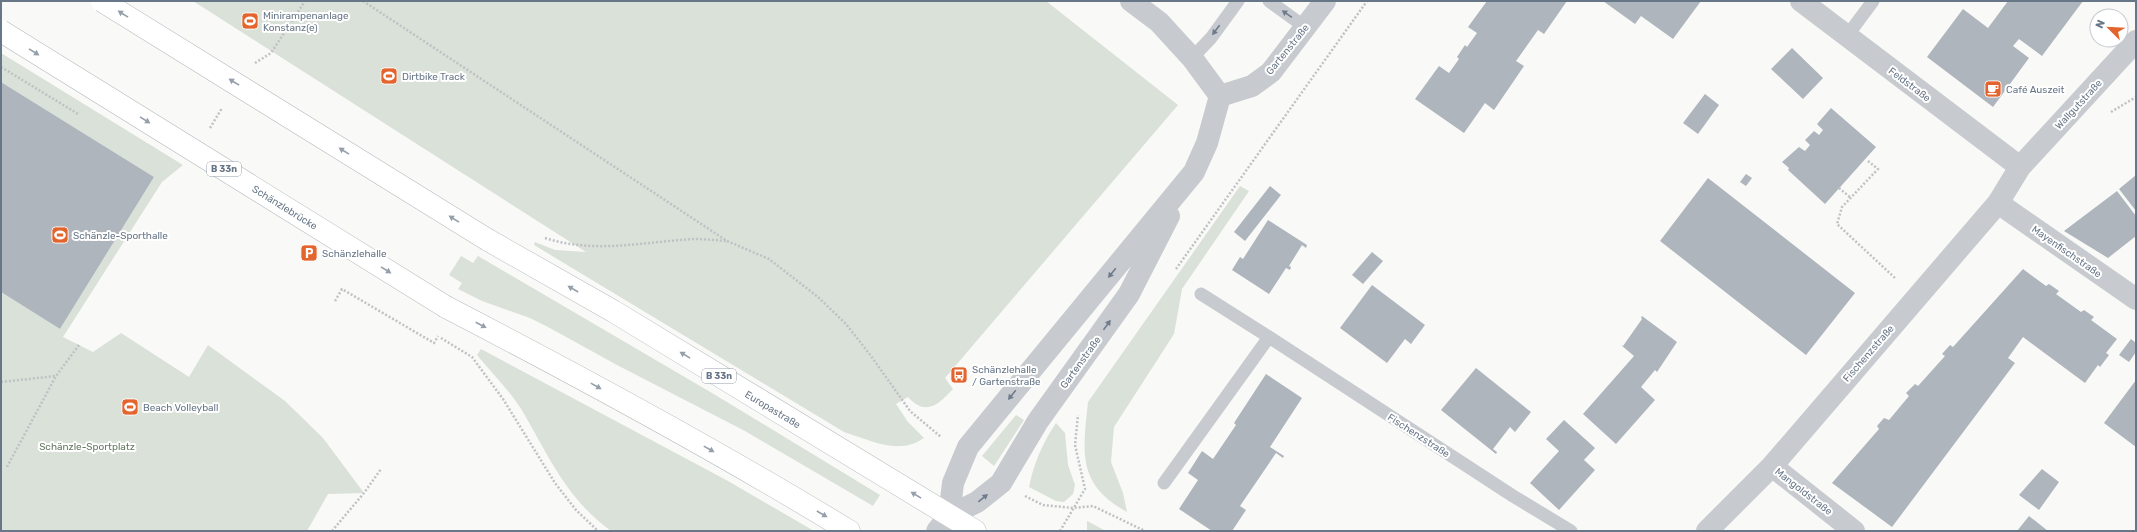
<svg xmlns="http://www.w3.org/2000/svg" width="2137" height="532" viewBox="0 0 2137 532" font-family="Rubik,sans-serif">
  <rect width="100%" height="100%" fill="#f9f9f7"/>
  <!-- green -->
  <path fill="#dae1d8" d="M193,1h853l132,104 -233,273 8,11c-14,15 -27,28 -45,8l-12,7 12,18 16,16c-25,18 -54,2 -80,-6l-310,-187 1,-3 20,8 31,2z
    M1,53l182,112 -21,17 -99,155 30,15 28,-19 68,44 19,-32 77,56 38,37 41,55 -36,1 -21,37h-306v-239l59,37 94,-152 -153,-95z
    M1240,186l9,5 -67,98 -8,45 -60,93 -3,35 12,31 4,19c-51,-28 -44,-61 -39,-110z
    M461,256l12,7 5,-7 234,137 168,102 -7,11 -128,-75 -128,-66 -69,-38 -18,-9 -48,-17 -24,-12 4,-6 -13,-8z
    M481,349l247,132 86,50h-203c-44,-32 -62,-74 -88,-119 -13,-21 -31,-39 -46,-57z
    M1016,415l8,5 -30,46 -12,-10z
    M1056,423l9,10 3,32 7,20 -2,9 -9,8 -8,-1 -27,-14c5,-24 13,-43 27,-64z
    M1087,521l19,10h-19z"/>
  <!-- building -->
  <path fill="#aeb5bc" d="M1487,1h80l-23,33 -6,-4 -22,31 8,5 -30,44 -9,-7 -21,30 -49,-34 24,-33 10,7 10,-14 -2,-2 8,-12 2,2 10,-14 -9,-6z
    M1603,1h98l-28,38 -32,-23 -6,8z
    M2008,1h75l-41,55 -23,-17 -6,7 16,12 -36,49 -66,-50 36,-48 25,19z
    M1792,48l31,30 -20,21 -32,-30z
    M1,82l153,95 -94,152 -59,-37z
    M1705,94l14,11 -21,29 -15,-11z
    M1831,108l45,39 -51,57 -37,-34 1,-2 -7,-6 17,-15 6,4 5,-6 -5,-5 9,-9 5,4 4,-5 -6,-6z
    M1746,174l6,4 -6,8 -6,-4z
    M2136,175v36l-17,-22z
    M1708,178l147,115 -49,62 -146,-114z
    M1270,186l11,9 -36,46 -11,-9z
    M2117,191l19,25v20l-28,22 -44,-27z
    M1268,220l39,25 -1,3 -4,-3 -13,21 2,1 -1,3 -4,-2 -17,26 -37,-24 8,-13 3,2z
    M1372,252l11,9 -20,23 -11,-9z
    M2023,269l23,17 3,-2 10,7 -3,3 25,18 3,-2 10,7 -3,3 26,19 -11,14 3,2 -9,12 -2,-2 -13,18 -62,-46 -15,21 7,5 -123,164 -60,-44 47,-54 -2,-3 7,-8 5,2 20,-24 -3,-3 9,-9 3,2 27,-30 -3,-2 8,-9 3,2z
    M1372,285l53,40 -14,19 -6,-5 -18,24 -47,-35z
    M1642,316l35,26 -20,30 -2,-2 -14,17 14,13 -39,44 -33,-30 51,-58 -13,-11 2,1 19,-27 -1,-1z
    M2131,339l5,4v9l-7,10 -10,-7z
    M1476,368l55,44 -16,20 -5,-5 -17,22 4,3 -1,2 -55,-44z
    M1266,374l36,24 -32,49 14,9 -1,2 -7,-5 -36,53 6,4 -14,21h-20l-33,-22 19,-29 -10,-7 14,-22 11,8 23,-34 -2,-2z
    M2136,380v67l-32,-24z
    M1564,420l31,28 -11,12 11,10 -36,40 -29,-27 29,-32 -13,-12z
    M2042,469l17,13 -20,28 -20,-15z
    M2029,516l19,15h-31z"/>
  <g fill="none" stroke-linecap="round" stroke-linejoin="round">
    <!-- primary casing -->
    <g stroke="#b8bcc0" stroke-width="23">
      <path id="primary" d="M488,240l125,71 362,220
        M446,307c137,71 272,144 403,224"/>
    </g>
    <!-- path -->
    <path stroke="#bfc1c4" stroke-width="2.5" stroke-dasharray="2 2" stroke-linecap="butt" d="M363,1l364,240 42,18 49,38 28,27 25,32 39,55 31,26
      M255,63l16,-10 34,-52
      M1,67l77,47
      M2111,112l25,-15
      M210,128l12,-20
      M1868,161l10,8 -36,38 -5,17 58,54
      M1839,188l12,10
      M545,238c49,16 98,4 148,1 11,0 22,1 33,2
      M1176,269l191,-268
      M335,301l7,-12 92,54 4,-7
      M441,338l31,19 31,42 52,84 21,27 22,21
      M1,382l55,-6
      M7,467l49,-91 23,-31
      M1025,496l18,9 30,3 20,-2 52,25
      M332,531l32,-38 17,-24
      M1060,531l25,-42 -10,-44 3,-30"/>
    <!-- service -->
    <path stroke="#c7cace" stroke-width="13" d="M1269,1l36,26
      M1847,36l26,-35
      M1192,58l19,-20 27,-37
      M1201,294l68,43 244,159 58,35
      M1164,483l105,-146"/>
    <!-- minor -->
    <path stroke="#c7cace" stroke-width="22" d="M1131,1l28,21 33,36 28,38
      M1801,1l219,166
      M1998,203l138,96
      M1772,466l82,65
      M949,516l4,-33 15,-36 226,-275 13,-29 13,-47 32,-10 19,-14 54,-71
      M937,531l12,-15 28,-14 24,-19 37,-62 91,-127 40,-78
      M1707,531l65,-65 226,-263 22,-36 116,-126"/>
    <!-- primary -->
    <use href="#primary" stroke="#fff" stroke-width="22"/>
    <!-- primary-bridge casing -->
    <g stroke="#b8bcc0" stroke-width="23" stroke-linecap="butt">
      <path id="primary-bridge" d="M102,1l386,239
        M1,31l445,276"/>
    </g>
    <!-- primary-bridge -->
    <use href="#primary-bridge" stroke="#fff" stroke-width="22"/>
  </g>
  <!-- one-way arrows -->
  <defs><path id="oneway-solid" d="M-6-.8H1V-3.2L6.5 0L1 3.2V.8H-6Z"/></defs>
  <g fill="#95a0ac">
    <use href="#oneway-solid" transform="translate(123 14) rotate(-148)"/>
    <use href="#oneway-solid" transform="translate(34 52) rotate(32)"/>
    <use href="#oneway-solid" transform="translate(234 82) rotate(-148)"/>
    <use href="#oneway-solid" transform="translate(145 120) rotate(32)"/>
    <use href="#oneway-solid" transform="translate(344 151) rotate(-148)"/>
    <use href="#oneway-solid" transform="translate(454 219) rotate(-148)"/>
    <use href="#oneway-solid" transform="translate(386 270) rotate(32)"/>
    <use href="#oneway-solid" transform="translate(573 289) rotate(-150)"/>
    <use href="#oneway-solid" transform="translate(481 325) rotate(28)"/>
    <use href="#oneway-solid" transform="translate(685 355) rotate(-149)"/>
    <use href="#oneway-solid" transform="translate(596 386) rotate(29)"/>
    <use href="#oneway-solid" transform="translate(709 449) rotate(29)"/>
    <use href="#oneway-solid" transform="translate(916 495) rotate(-149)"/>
    <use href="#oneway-solid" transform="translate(822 514) rotate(30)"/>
  </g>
  <g fill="#6d7b8c">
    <use href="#oneway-solid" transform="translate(1287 14) rotate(-145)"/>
    <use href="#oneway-solid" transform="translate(1216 30) rotate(127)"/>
    <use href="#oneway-solid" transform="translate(1112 273) rotate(129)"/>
    <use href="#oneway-solid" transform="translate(1107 325) rotate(-54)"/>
    <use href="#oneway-solid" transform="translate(1012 395) rotate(129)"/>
    <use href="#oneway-solid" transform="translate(983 498) rotate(-39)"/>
  </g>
  <!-- icons -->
  <defs>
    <g id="stadium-square" transform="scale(0.9)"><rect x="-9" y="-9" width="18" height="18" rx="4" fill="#e3652d" stroke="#fff"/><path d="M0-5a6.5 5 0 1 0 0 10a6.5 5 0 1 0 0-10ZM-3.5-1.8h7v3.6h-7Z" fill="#fff"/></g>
    <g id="cafe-square" transform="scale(0.9)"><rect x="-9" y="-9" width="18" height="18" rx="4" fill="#e3652d" stroke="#fff"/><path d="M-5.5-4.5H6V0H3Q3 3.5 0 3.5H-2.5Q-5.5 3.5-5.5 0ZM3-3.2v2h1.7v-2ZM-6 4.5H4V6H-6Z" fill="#fff"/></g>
    <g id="parking-square" transform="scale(0.9)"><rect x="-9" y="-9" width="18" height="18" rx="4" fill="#e3652d" stroke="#fff"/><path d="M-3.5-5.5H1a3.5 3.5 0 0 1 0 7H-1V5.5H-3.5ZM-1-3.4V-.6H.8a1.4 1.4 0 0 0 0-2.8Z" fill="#fff"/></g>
    <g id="bus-square" transform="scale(0.9)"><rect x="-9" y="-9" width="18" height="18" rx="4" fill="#e3652d" stroke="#fff"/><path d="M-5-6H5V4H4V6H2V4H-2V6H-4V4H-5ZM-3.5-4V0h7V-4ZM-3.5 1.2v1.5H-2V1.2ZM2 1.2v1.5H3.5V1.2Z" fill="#fff"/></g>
  </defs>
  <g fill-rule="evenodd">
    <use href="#stadium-square" x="250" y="21"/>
    <use href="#stadium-square" x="389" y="76"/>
    <use href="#cafe-square" x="1993" y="89"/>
    <use href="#stadium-square" x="60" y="235"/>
    <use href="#parking-square" x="309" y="253"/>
    <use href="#bus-square" x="959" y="375"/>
    <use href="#stadium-square" x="130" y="407"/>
  </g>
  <g text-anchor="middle" stroke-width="4" stroke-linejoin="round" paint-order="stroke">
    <!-- shield labels -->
    <g fill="#fff" stroke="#95a0ac" stroke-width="1">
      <rect x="207" y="162" width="34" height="14" rx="3"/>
      <rect x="702" y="369" width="34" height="14" rx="3"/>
    </g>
    <g font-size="9" font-weight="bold" fill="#687788">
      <text x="224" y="172">B 33n</text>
      <text x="719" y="379">B 33n</text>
    </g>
    <!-- poi labels -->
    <g font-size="10" fill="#687788" stroke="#fff" text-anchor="start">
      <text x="263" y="19">Minirampenanlage<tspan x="263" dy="12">Konstanz(e)</tspan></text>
      <text x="402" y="80">Dirtbike Track</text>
      <text x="2006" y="93">Café Auszeit</text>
      <text x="73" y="239">Schänzle-Sporthalle</text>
      <text x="322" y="257">Schänzlehalle</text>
      <text x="972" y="373">Schänzlehalle<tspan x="972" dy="12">/ Gartenstraße</tspan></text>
      <text x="143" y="411">Beach Volleyball</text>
    </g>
    <!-- street labels -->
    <g font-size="10" fill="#687788" stroke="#fff">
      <text transform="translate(1287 49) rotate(-51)" y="4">Gartenstraße</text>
      <text transform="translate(1910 84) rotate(37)" y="4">Feldstraße</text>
      <text transform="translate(2078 104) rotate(-47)" y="4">Wallgutstraße</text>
      <text transform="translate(285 207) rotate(32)" y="4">Schänzlebrücke</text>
      <text transform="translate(2067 251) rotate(35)" y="4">Mayenfischstraße</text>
      <text transform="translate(1868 353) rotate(-49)" y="4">Fischenzstraße</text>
      <text transform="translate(1080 362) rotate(-54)" y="4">Gartenstraße</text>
      <text transform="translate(773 409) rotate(31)" y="4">Europastraße</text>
      <text transform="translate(1419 435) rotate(33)" y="4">Fischenzstraße</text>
      <text transform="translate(1804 491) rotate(38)" y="4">Mangoldstraße</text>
    </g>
    <!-- park labels -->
    <g font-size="10" fill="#667a63" stroke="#fff">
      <text x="87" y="450">Schänzle-Sportplatz</text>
    </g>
  </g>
  <!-- border -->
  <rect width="2137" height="532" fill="none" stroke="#687788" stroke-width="4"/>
  <!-- north arrow -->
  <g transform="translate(2109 28) rotate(294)"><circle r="19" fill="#ffffff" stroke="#c3c9cf"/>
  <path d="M0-3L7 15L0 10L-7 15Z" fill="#e3652d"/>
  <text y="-6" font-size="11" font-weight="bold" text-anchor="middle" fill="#687788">N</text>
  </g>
</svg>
